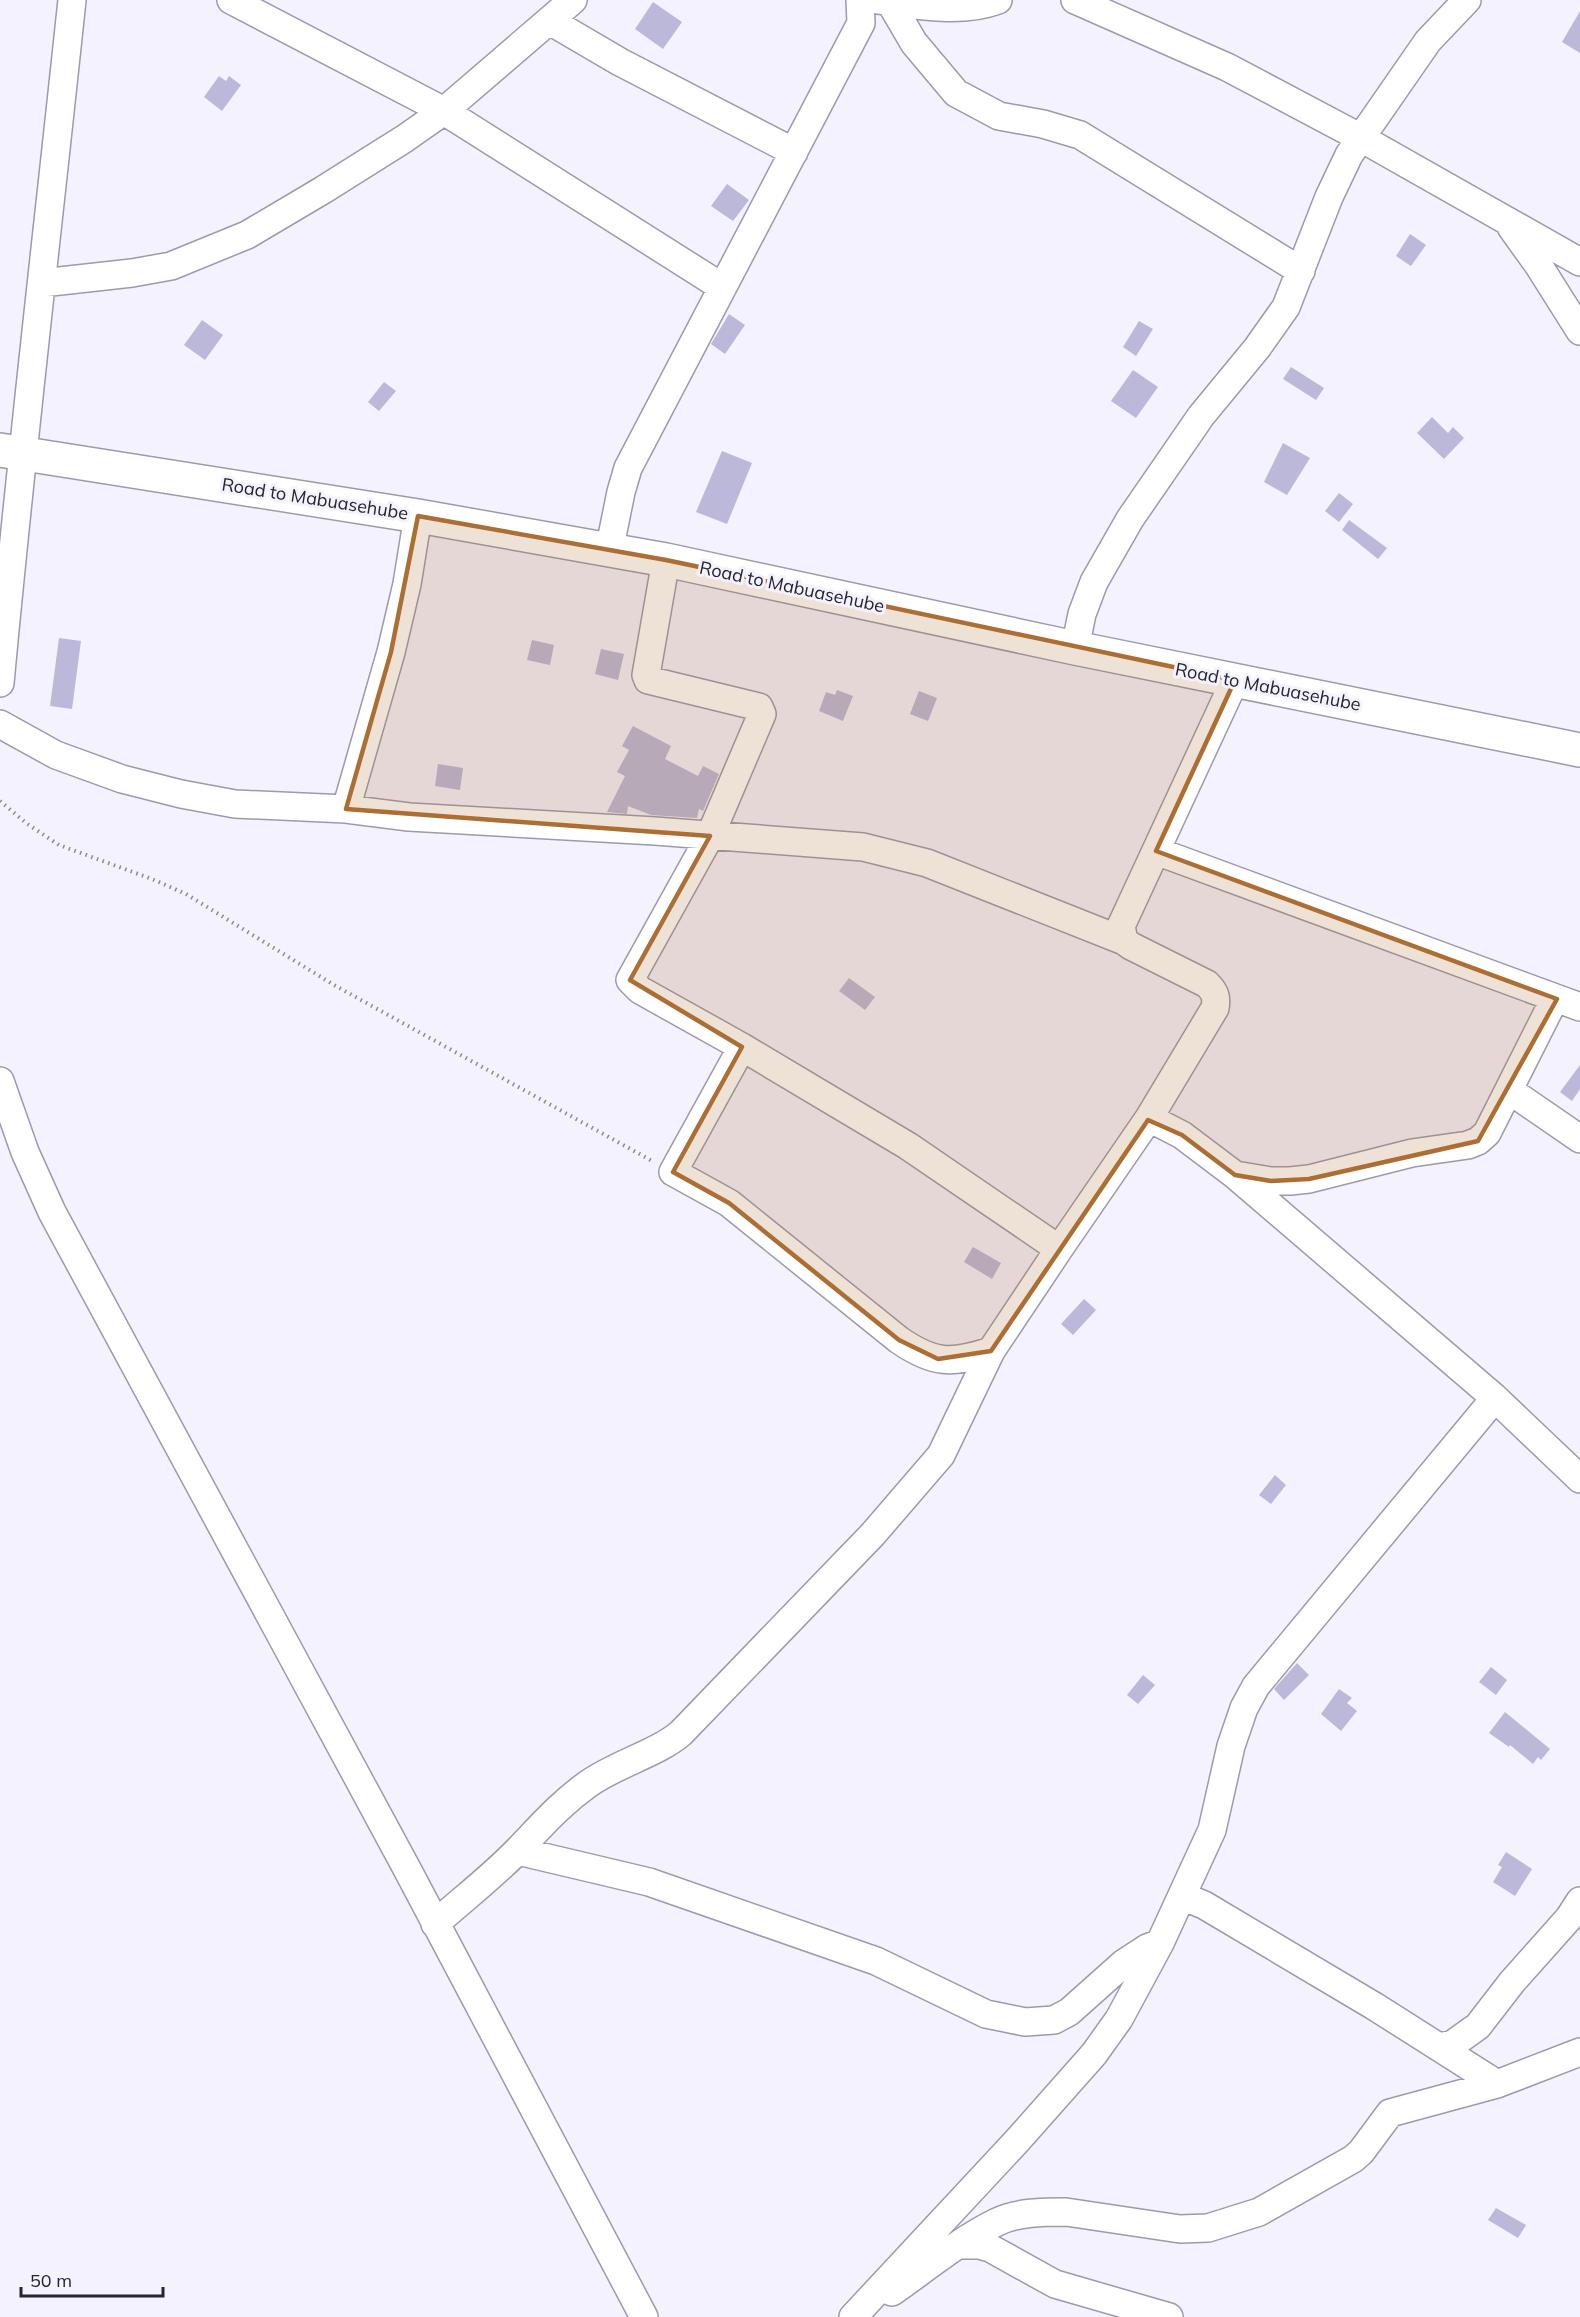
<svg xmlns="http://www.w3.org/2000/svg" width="1580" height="2317" viewBox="0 0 1580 2317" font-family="Mulish,sans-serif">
  <rect width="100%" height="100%" fill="#f3f2fe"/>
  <!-- building -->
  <path fill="#bcb8da" d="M653,2l29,20 -19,27 -28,-20z
    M1580,11v42l-18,-11z
    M219,76l7,5 3,-5 12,9 -19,26 -18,-14z
    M727,184l22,16 -16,21 -22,-15z
    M1410,234l16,11 -15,21 -15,-10z
    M729,314l16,11 -20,29 -14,-10z
    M202,320l21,15 -18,25 -21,-15z
    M1139,321l14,8 -17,27 -13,-9z
    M1291,367l33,21 -8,12 -33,-21z
    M1133,370l25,17 -22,31 -25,-17z
    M384,382l12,9 -17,20 -11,-9z
    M1432,417l16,16 5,-6 11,11 -20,21 -27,-26z
    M1283,443l27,15 -23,37 -23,-13z
    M722,451l30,12 -25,61 -31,-12z
    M1339,493l14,11 -14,18 -14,-11z
    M1349,520l38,28 -9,11 -36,-29z
    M59,638l22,3 -9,68 -22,-3z
    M532,640l22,5 -4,20 -23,-5z
    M601,649l23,5 -6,26 -23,-6z
    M837,690l16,6 -10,25 -24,-10 7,-19 9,3z
    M919,691l18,7 -9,23 -18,-7z
    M633,726l38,20 -6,13 33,17 5,-10 16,8 -16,37 -4,-2 -2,9 -46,-3 -23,-9 -1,8 -20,-2 18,-36 -8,-4 12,-22 -7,-4z
    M438,764l25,4 -3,22 -25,-4z
    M849,978l26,19 -10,13 -26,-19z
    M1580,1065v24l-8,12 -12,-9z
    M973,1247l28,16 -9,16 -28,-17z
    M1084,1299l12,11 -23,25 -12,-11z
    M1275,1475l11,10 -15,19 -12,-9z
    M1297,1663l12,12 -25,25 -10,-11z
    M1491,1667l16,13 -11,15 -17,-13z
    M1143,1675l12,10 -17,19 -11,-9z
    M1339,1689l13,9 -5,5 10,8 -16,20 -20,-17z
    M1505,1712l45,37 -9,11 -3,-3 -5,7 -23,-19 -1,2 -20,-14z
    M1506,1852l26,17 -17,27 -22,-14 9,-15 -4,-2z
    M1496,2208l30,17 -8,13 -30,-18z"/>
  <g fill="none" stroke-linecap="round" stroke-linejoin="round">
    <!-- minor casing -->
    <g stroke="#9c9aac" stroke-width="30">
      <path id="minor" d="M231,0l213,111 278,176
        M878,0c39,5 83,14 120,0
        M1075,0l152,67 134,71 219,124
        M890,2l24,41 42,50 43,23 44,8 37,11 221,136
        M550,21l70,41 174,90
        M1511,227l28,39 41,65
        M42,283l90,-10 39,-7 76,-31 76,-45 81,-51 40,-28 129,-111
        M609,551l12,-59 7,-24 233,-445 -1,-23
        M666,560l-20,115 2,5 111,27 3,7 -52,122 -80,144 10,10 102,57 166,99 151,103
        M1075,648l7,-34 12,-32 36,-63 71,-103 56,-68 29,-41 43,-110 20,-42 79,-114 39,-41
        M0,683c21,-228 48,-455 72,-683
        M0,724l56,31 66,24 59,15 54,10 111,5 63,8 246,14 208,16 64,16 197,78
        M346,809l45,-157 16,-68 11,-68
        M1156,851l424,156
        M742,1047l-69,125 56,31 170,137c35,24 52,24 92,11l68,-102 90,-131 66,-110c2,-11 0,-16 -8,-24l-76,-38 -7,-5 -3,-15 114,-246
        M0,1081l25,71 27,60 354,655 238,450
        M1509,1090l71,49
        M1149,1118l33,17 53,40 260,223 85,81
        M1235,1175l36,6h19l19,-2 103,-26 56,-8 10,-4 9,-8 64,-127 6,-7
        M518,1851l131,31 227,79 110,53 39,8 29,-2 15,-8 55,-49 23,-15 13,-5
        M1182,1896l22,9 170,101 123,78
        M435,1924c28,-25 58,-48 83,-74 24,-25 42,-46 70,-66 28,-20 70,-31 93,-51l192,-199 68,-79 50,-104
        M1440,2047l13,-3 25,-18 34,-44 57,-64 11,-17
        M959,2245h20l11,3 65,36 114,33
        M892,2292c33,-23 68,-52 105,-70 20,-10 47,-10 69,-10l114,17 28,-1 51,-16 94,-53 8,-7 29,-39 107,-29 83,-32
        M853,2317l163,-175 78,-88 25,-35 41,-76 52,-113 19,-84 13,-38 12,-22 239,-288"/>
    </g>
    <!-- major casing -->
    <g stroke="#9c9aac" stroke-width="36">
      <path id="major" d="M0,450l418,66 248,44 409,88 505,102"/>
    </g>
    <!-- path -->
    <path stroke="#8c8b94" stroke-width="4" stroke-dasharray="1.5 4.5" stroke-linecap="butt" d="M0,801l26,22 33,22 93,34 34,15 148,91 320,177"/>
    <!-- minor -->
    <use href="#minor" stroke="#fff" stroke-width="27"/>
    <!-- major -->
    <use href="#major" stroke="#fff" stroke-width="33"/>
  </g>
  <!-- marked area -->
  <path fill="#ac6e33" fill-opacity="0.2" stroke="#ac6e33" stroke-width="4.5" stroke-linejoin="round" d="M418,516l248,44 569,120 -79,171 401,148 -79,142 -169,38 -38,2 -36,-6 -53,-40 -34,-15 -157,231 -53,8 -39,-19 -170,-137 -56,-31 69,-125 -112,-67 80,-144 -364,-27 45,-157z"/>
  <g text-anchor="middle" stroke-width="6" stroke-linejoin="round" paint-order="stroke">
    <!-- street labels -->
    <g font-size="18" fill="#26252c" stroke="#f3f2fe">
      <text transform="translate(315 499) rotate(9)" y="6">Road to Mabuasehube</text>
      <text transform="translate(792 587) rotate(12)" y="6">Road to Mabuasehube</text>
      <text transform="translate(1268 687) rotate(11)" y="6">Road to Mabuasehube</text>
    </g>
  </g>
  <!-- scale -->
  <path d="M21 2287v9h142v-9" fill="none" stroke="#26252c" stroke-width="3"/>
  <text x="30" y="2287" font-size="18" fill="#26252c" stroke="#f3f2fe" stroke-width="4.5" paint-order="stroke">50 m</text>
</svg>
